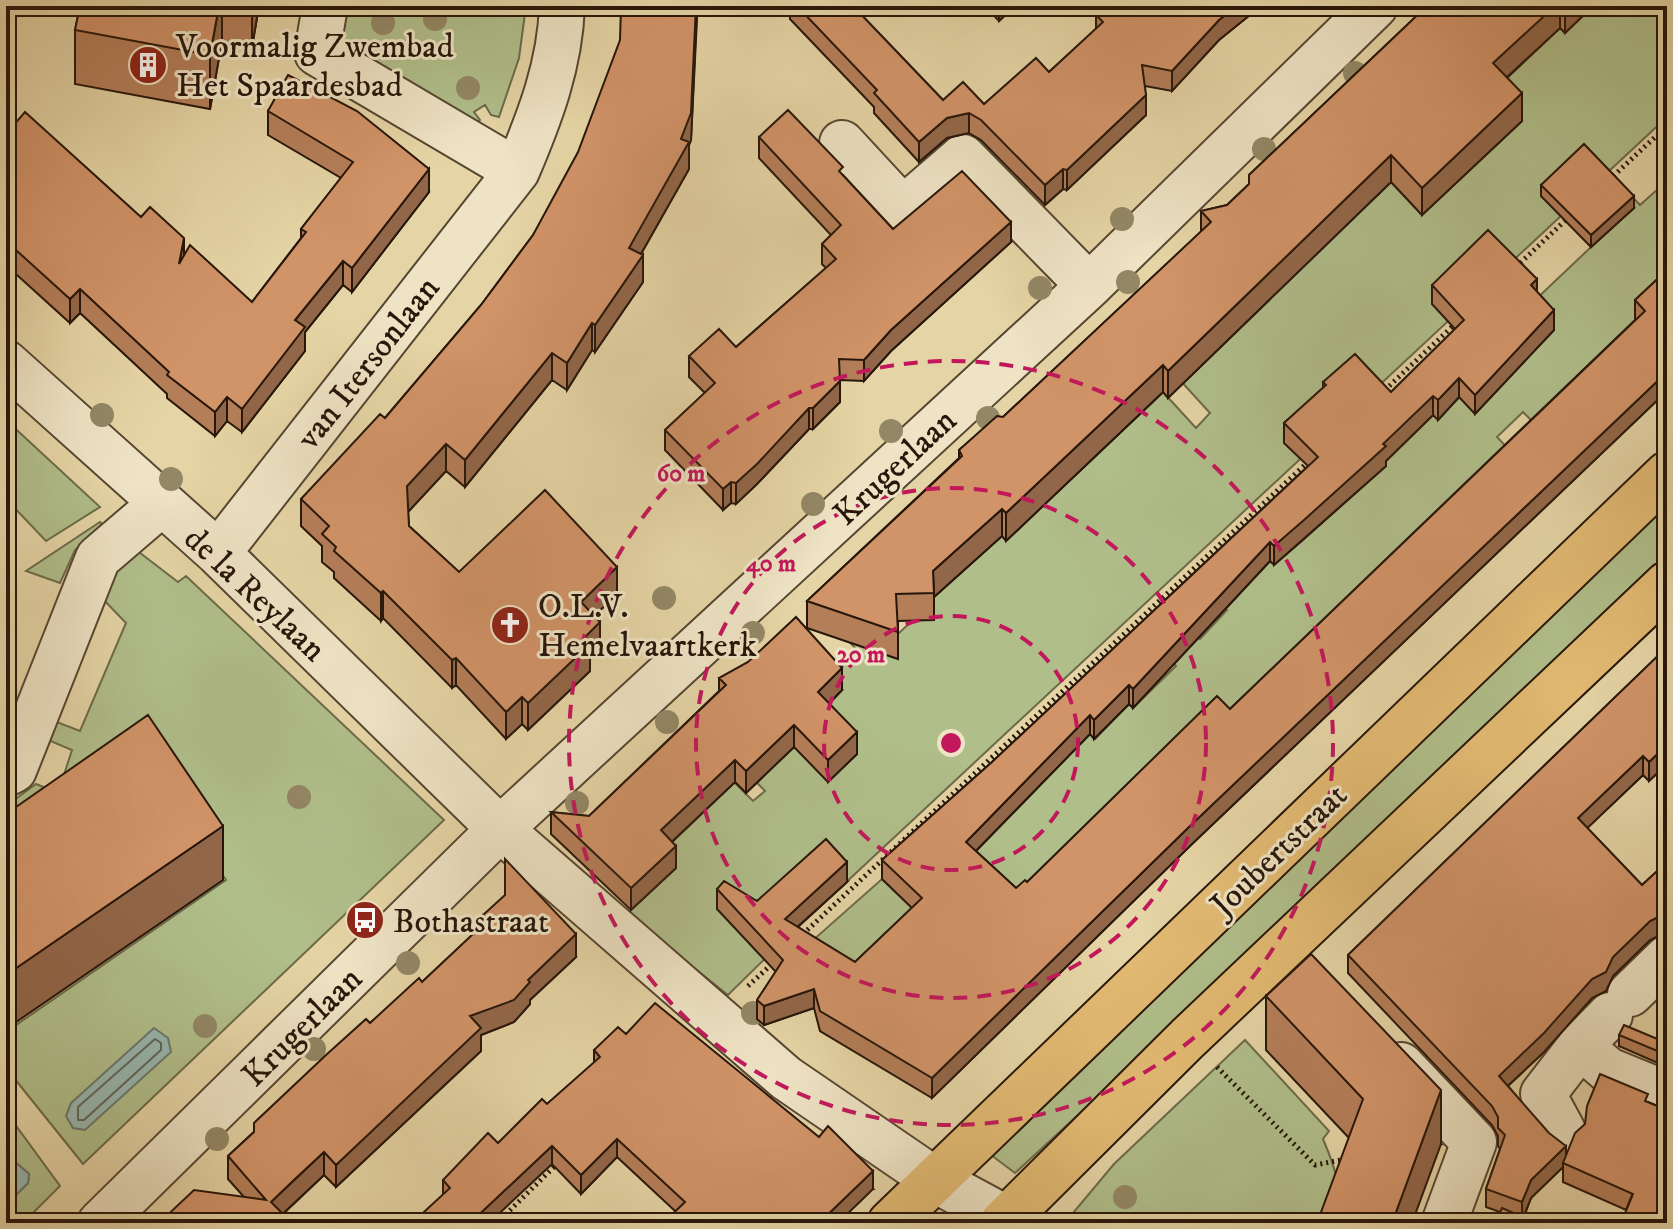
<svg xmlns="http://www.w3.org/2000/svg" width="1673" height="1229" viewBox="0 0 1673 1229" font-family="'IM FELL DW Pica',serif">
  <rect width="100%" height="100%" fill="#e5d4a5"/>
  <filter id="stains"><feTurbulence type="fractalNoise" baseFrequency=".0025" numOctaves="4"/><feColorMatrix values="0 0 0 0 .2 0 0 0 0 .09 0 0 0 0 .02 0 0 0 .5 -.17"/></filter>
  <radialGradient id="worn" r=".72"><stop offset=".6" stop-color="#630" stop-opacity="0"/><stop offset="1" stop-color="#630" stop-opacity=".3"/></radialGradient>
  <!-- green -->
  <path fill="#b0be8a" stroke="#6c6a4a" stroke-width="2" fill-rule="evenodd" d="M346,6h180l-7,52 -20,59 -8,-2 -6,-10 -11,7 6,8 -6,7 -135,-83z
    M1589,6h78v63l-6,6 6,6v36l-855,797 -21,-23 2,40 -65,64 -102,-81 50,-46 -15,-16 73,-70 19,19 12,-10 -19,-20 111,-121 -34,-37 61,34 45,-42 -11,-12c44,-10 51,-30 77,-64l11,11 383,-360 33,35 70,-126 68,-61 6,4zM1178,378l32,35 -14,15 -33,-36z
    M1622,186l18,19 19,-17 8,6v97l-22,39 -104,100 -18,-18 -26,25 17,18 -540,602 -171,-108 79,-70 31,30 47,-53 130,-122 5,5 34,-35 4,4 43,-42 -29,-29 27,-26 26,28 27,-29 -27,-26 160,-147 49,1 24,-23 6,4 26,-28 66,-87 99,-94z
    M6,420l94,87 -54,34 -40,-42z
    M1667,493v66l-431,410 -221,204 -32,-24z
    M100,522l2,2 -27,26 -15,33 -34,-12z
    M135,549l43,33 8,-6 258,244 -361,344 -69,-86 -8,-46 220,-152 -77,-112 -143,99v-61l30,-22 22,9 14,-43 -31,-13 8,-18 31,12 46,-108 -27,-28 8,-19z
    M1245,1040l84,91 -6,8c12,28 22,54 10,84h-243l-17,-10 41,-49z
    M6,1112l54,74 -37,37h-17v-18l22,-22 1,-9 -15,-13 -8,2z"/>
  <!-- water -->
  <path fill="#98b7af" stroke="#6b776d" stroke-width="2" d="M154,1028l14,10 3,14 -86,78 -12,-2 -7,-12 5,-13z
    M14,1161l15,13 -1,9 -22,22v-42z"/>
  <g fill="none" stroke-linecap="round" stroke-linejoin="round">
    <!-- shore -->
    <path stroke="#60665c" stroke-width="2" d="M155,1039l6,4v7l-77,70h-6v-13z"/>
    <!-- minor casing -->
    <g stroke="#564631" stroke-width="48">
      <path id="minor" d="M325,6l-8,47 200,118
        M842,143l61,66 60,-52 126,129
        M6,363l212,190 282,276 286,249 149,102 80,43
        M218,553l299,-382c23,-54 43,-106 45,-165
        M6,774l8,-4 84,-212 63,-54
        M1630,994l37,-36
        M1610,1015l-30,31 28,24 59,24
        M1401,1065l73,77 -30,81
        M1563,1131l-20,-37 37,-48
        M100,1223l400,-394 589,-543 286,-280"/>
    </g>
    <!-- major casing -->
    <g stroke="#27160a" stroke-width="48">
      <path id="major" d="M890,1223l777,-749
        M1002,1223l186,-185 479,-454"/>
    </g>
    <!-- path -->
    <path stroke="#27160a" stroke-width="5" stroke-dasharray="2 4" stroke-linecap="butt" d="M1609,180l58,-54
      M1516,267l54,-51
      M1385,390l71,-67
      M803,934l507,-474
      M748,986l25,-23
      M1217,1067l98,98 31,-6
      M497,1223l61,-60"/>
    <!-- minor -->
    <use href="#minor" stroke="#eee3c4" stroke-width="44"/>
    <!-- major -->
    <use href="#major" stroke="#e2ba72" stroke-width="44"/>
  </g>
  <!-- trees -->
  <g fill="#938765">
    <circle cx="435" cy="19" r="12"/>
    <circle cx="383" cy="23" r="12"/>
    <circle cx="1355" cy="73" r="12"/>
    <circle cx="468" cy="88" r="12"/>
    <circle cx="1264" cy="149" r="12"/>
    <circle cx="1122" cy="219" r="12"/>
    <circle cx="1128" cy="282" r="12"/>
    <circle cx="1040" cy="288" r="12"/>
    <circle cx="102" cy="415" r="12"/>
    <circle cx="988" cy="418" r="12"/>
    <circle cx="891" cy="431" r="12"/>
    <circle cx="171" cy="479" r="12"/>
    <circle cx="813" cy="504" r="12"/>
    <circle cx="664" cy="598" r="12"/>
    <circle cx="753" cy="633" r="12"/>
    <circle cx="667" cy="722" r="12"/>
    <circle cx="299" cy="797" r="12"/>
    <circle cx="577" cy="803" r="12"/>
    <circle cx="408" cy="963" r="12"/>
    <circle cx="753" cy="1013" r="12"/>
    <circle cx="205" cy="1026" r="12"/>
    <circle cx="314" cy="1049" r="12"/>
    <circle cx="217" cy="1139" r="12"/>
    <circle cx="1125" cy="1197" r="12"/>
  </g>
  <!-- wall -->
  <path fill="#b47e59" stroke="#27160a" stroke-width="2" d="M80,6h179l-7,41 -30,-6 -12,68 -135,-25v-54z
    M697,6l-6,134 -2,5v24l-48,85 2,28 -48,70 -3,-2 -25,40 -15,-10 -87,107 -19,-16 -38,41 1,14 50,46 158,22 -23,22 6,34 -10,9v12l-62,59 -6,-6 -16,15 -50,-54 -4,3 -69,-70 -2,3 -47,-43v-6l-12,-10v-16l-21,-20v-27l84,-81 96,-113 52,-70z
    M790,6h63l90,94 41,4 65,-32 47,-43v-14l9,-9h156l-42,34 -47,51 -27,-5 1,29 -79,75 -4,-1 -18,16 -64,-65 -12,-7 -22,5 -28,24 -45,-49v-6l-84,-88z
    M985,6h30l-16,15z
    M1427,6h164v2l-26,25 -5,-5 -53,50 15,43 -100,94 -31,-33 -223,216 -5,-6 -157,149 -4,-5 -68,61v23l-36,1v38l-91,-31v-27l152,-143v-8l44,-33 198,-185v-21l26,-6 22,-21v-9z
    M1667,50v31l-6,-6v-20z
    M268,111l161,81 -77,100 -9,-7 -38,47v19l-63,81 -15,-11 -12,15 -48,-38v-4l-87,-81 -10,10 -64,-58v-131l178,123 68,45 49,-64v-9l40,-51 -73,-43z
    M759,137l84,38 50,54 118,13 -120,109 -27,30 -24,-1v22l-27,27h-4l-52,55 -21,20 -5,-1 -8,7 -58,-60v-20l40,-37 -16,-16v-21l47,-9 90,-79 -4,-4v-20l9,-9 -72,-77z
    M1541,185l93,23 -43,39 -50,-51z
    M1667,270v121l-476,454 -259,253 -112,-67 -6,-23 -50,17 -7,-6v-19l19,-28 -59,-63v-20l40,12 90,-19 -49,45 57,35 57,-54 -30,-29v-19l110,-98 316,-296 -24,-23v-20l39,-35v-6l68,10 64,-63 -23,-25v-19l105,7 17,38 -79,84 -16,-17 -21,23 -5,-5 -47,46v5l-82,73 -30,26 -4,-4 -137,147 -4,-4 -35,35 -4,-5 -114,117 40,37 11,-6 203,-173 405,-389v-20z
    M1667,647v117l-18,17 -6,-6 -56,53 55,57 25,-23v72h-5l-12,6 -37,36 -7,15 -14,7 -48,54 -36,34 58,70 82,-54 19,8 -41,100 -63,-28v-15l-32,31 -7,19 -24,-5 -14,-5v-18l14,-40 -2,-3v-10l-6,-11 -144,-152v-18z
    M719,678l123,12 -13,14 28,50 -29,28 -34,-35 -48,46 -11,-11 -63,60 4,26 -45,42 -80,-76v-22l38,4 130,-125z
    M483,915l93,42 -46,43v4l-16,18 -33,13v16l-145,136 -12,-12 -41,39 2,9 -41,-26 -16,-18v-23l142,-133 52,-41 61,-57z
    M1266,996l175,148 -92,-6 -83,-88z
    M626,1034l247,155 -198,22 -58,-54 -36,37 -29,-30 -109,30v-14l55,-37 49,-39 47,-41v-13z
    M1619,1035l48,8v24l-48,-21z"/>
  <!-- shaded-wall -->
  <path fill="#926749" stroke="#27160a" stroke-width="2" d="M219,6h3v35l-12,68v-54z
    M252,6h7l-7,41z
    M696,6l1,13 -6,121 -2,5v24l-60,106v-27l52,-109z
    M999,6h16l-16,15z
    M1237,6h24l-42,34 -47,51v-20l47,-51z
    M1555,6h5v22l-67,62v-27z
    M1565,6h26v2l-26,25z
    M1522,93v28l-100,94v-27z
    M1146,95v20l-79,75v-20z
    M969,113v20l-22,5 -28,24v-20l28,-24z
    M1391,155v27l-223,216v-27z
    M429,169v23l-77,100v-24z
    M1063,169v20l-18,16v-20z
    M1634,196v12l-43,39v-12z
    M1011,222v20l-120,109 -27,30v-21l27,-30z
    M184,238v24l-5,2z
    M643,255v27l-48,70v-27z
    M343,261v24l-38,47v19l-63,81v-23l53,-89z
    M1537,279v20l-6,-14z
    M80,289v24l-10,10v-24z
    M1554,310v20l-79,84v-19z
    M592,323v27l-25,40v-27z
    M552,353v27l-87,107v-27z
    M1163,365v27l-157,149v-28z
    M1667,372v19l-476,454 -259,253v-20l259,-253z
    M1459,378v19l-21,23v-20z
    M840,381v21l-27,27v-21z
    M1433,396v19l-47,46v5l-112,99v-19z
    M227,397v24l-12,15v-24z
    M809,408v21l-52,55 -21,20v-21z
    M446,444v27l-39,42v-27z
    M731,482v21l-8,7v-21z
    M1002,509v27l-68,61 -1,-26z
    M1270,542v19l-137,147v-19z
    M617,567v27l-36,35v-27z
    M383,591v27l-2,3v-28z
    M600,622v28l-10,9v12l-62,59v-27l57,-66z
    M456,658v27l-4,3v-28z
    M842,668v22l-24,24v-22z
    M1129,685v19l-35,35v-19z
    M522,697v27l-16,15v-27z
    M1090,715v19l-124,127v-19z
    M794,725v22l-48,46v-22z
    M857,732v22l-29,28v-22z
    M1667,745v19l-18,17v-19z
    M1643,756v19l-65,62v-19z
    M735,760v22l-74,70v-22z
    M223,826v54l-217,149v-54z
    M676,846v22l-45,42v-22z
    M847,862v20l-62,56v-19z
    M1662,915v19l-12,6 -37,36 -7,15 -14,7 -48,54 -45,42v-18l114,-119 37,-36z
    M576,934v23l-46,43v4l-16,18 -33,13v16l-145,136v-22l134,-149 58,-36z
    M814,989v19l-50,17v-19z
    M1441,1090v54l-29,79h-20z
    M617,1139v18l-36,37v-19z
    M552,1146v18l-63,59h-19z
    M1566,1146v18l-3,-1v4l-32,31 -9,22v-18l9,-22z
    M324,1152v23l-51,48 -2,-21z
    M873,1171v18l-35,34h-19z"/>
  <!-- building -->
  <path fill="#d19368" stroke="#27160a" stroke-width="2" d="M80,6h139l-9,49 -135,-25z
    M621,6h75l-5,107 -10,26 8,3 -60,106 14,7 -48,70 -3,-2 -25,40 -15,-10 -87,107 -19,-16 -39,42 2,40 50,46 86,-82 72,77 -36,35 19,20 -15,15 5,7 -62,59 -6,-6 -16,15 -50,-54 -4,2 -69,-69 -2,2 -47,-42 2,-4 -14,-13 7,-8 -28,-27 79,-85 5,4 96,-113 52,-70 45,-83 42,-112z
    M797,6h56l90,94 20,-18 21,22 52,-46 13,14 54,-50 -7,-7 9,-9h132l-18,14 -47,51 -30,-6 4,30 -79,75 -4,-1 -18,16 -64,-65 -12,-7 -22,5 -28,24 -45,-49 3,-3z
    M1427,6h128l-62,57 29,30 -100,95 -31,-33 -223,216 -5,-6 -157,148 -4,-4 -69,62 1,22 -38,1 2,38 -91,-31 155,-145 -3,-6 38,-34 6,1 208,-195 -10,-11 26,-6 22,-21v-9z
    M1667,50v12l-6,-7z
    M288,75l69,36 72,58 -77,99 -9,-7 -48,59 10,7 -63,82 -15,-12 -12,15 -48,-37 2,-3 -89,-83 -10,10 -64,-58v-107l19,-22 116,105 9,-10 34,31 -5,26 11,-19 62,57 54,-70 -5,-3 52,-67 -85,-51z
    M788,110l55,57 -4,4 54,58 69,-58 49,51 -120,108 -27,30 -25,-1 1,22 -27,27h-4l-52,56 -21,19 -5,-1 -8,7 -58,-59 50,-47 -26,-27 30,-27 17,18 100,-88 -14,-15 19,-19 -82,-88z
    M1584,144l50,52 -43,39 -50,-50z
    M1488,230l49,49 -6,6 23,25 -79,85 -16,-17 -21,22 -5,-4 -50,48 3,2 -82,74 -30,26 -4,-4 -137,147 -4,-4 -35,35 -4,-5 -124,127 50,46 9,-8 2,2 190,-186 13,13 415,-398 -10,-11 32,-30v102l-476,453 -259,253 -112,-67 -6,-22 -50,17 -7,-6 26,-40 -66,-71 7,-8 33,20 69,-62 21,23 -62,57 70,43 67,-64 -40,-38 110,-98 326,-305 -34,-34 42,-38 -3,-3 32,-28 36,38 73,-72 -32,-35z
    M796,617l46,51 -24,24 39,40 -29,28 -34,-35 -48,46 -11,-11 -74,70 15,16 -45,42 -80,-76 38,4 137,-131 -7,-7 29,-16z
    M1667,647v98l-18,17 -6,-6 -65,62 64,67 25,-23v53h-5l-12,6 -37,36 -7,15 -14,7 -48,54 -45,43 50,57 17,13 -35,34 -9,22 -36,-13 19,-54 -7,-7v-11l-6,-11 -144,-151z
    M148,715l75,111 -217,149v-161z
    M505,859l71,75 -48,46 2,2 -16,18 -44,16 11,12 -145,137 -12,-13 -29,27 -24,23 14,14 -7,7h-119l35,-33 72,10 -38,-44 26,-24v-9l72,-68 40,-36 4,4 49,-45 3,4 66,-62 -5,-5 22,-20z
    M1311,954l130,136 -49,133h-75l46,-124 -97,-103z
    M655,1003l164,134 9,-11 45,45 -54,52h-156l22,-21 -68,-63 -36,36 -29,-29 -82,77h-58l38,-35 -7,-8 45,-47 10,10 44,-44 5,5 53,-47 -6,-7 24,-23 8,7z
    M1624,1025l43,18v12l-48,-20z
    M1600,1074l48,20 -3,7 22,9v113h-46l12,-29 -70,-31 12,-30 10,-9 2,-18z
    M1502,1208l35,15h-42z"/>
  <!-- distance rings -->
  <g fill="none" stroke="#c2185b" stroke-width="4" stroke-dasharray="14 10">
    <circle cx="951" cy="743" r="127"/>
    <circle cx="951" cy="743" r="255"/>
    <circle cx="951" cy="743" r="382"/>
  </g>
  <!-- icons -->
  <defs>
    <g id="building-disc" transform="scale(2)"><circle r="9.5" fill="#8f2418" stroke="#eee3c4"/><path d="M-4-6H4V6H1V3H-1V6H-4ZM-2.5-4.3h1.7v1.8h-1.7ZM.8-4.3h1.7v1.8H.8ZM-2.5-1h1.7V.8h-1.7ZM.8-1h1.7V.8H.8Z" fill="#fff"/></g>
    <g id="church-disc" transform="scale(2)"><circle r="9.5" fill="#8f2418" stroke="#eee3c4"/><path d="M-1.2-6h2.4v3.5h3.3v2.4h-3.3V6h-2.4V-.1h-3.3v-2.4h3.3Z" fill="#fff"/></g>
    <g id="bus-disc" transform="scale(2)"><circle r="9.5" fill="#8f2418" stroke="#eee3c4"/><path d="M-5-6H5V4H4V6H2V4H-2V6H-4V4H-5ZM-3.5-4V0h7V-4ZM-3.5 1.2v1.5H-2V1.2ZM2 1.2v1.5H3.5V1.2Z" fill="#fff"/></g>
  </defs>
  <g fill-rule="evenodd">
    <use href="#building-disc" x="148" y="65"/>
    <use href="#church-disc" x="510" y="625"/>
    <use href="#bus-disc" x="365" y="920"/>
  </g>
  <g text-anchor="middle" stroke-width="6" stroke-linejoin="round" paint-order="stroke">
    <!-- poi labels -->
    <g font-size="34" fill="#27160a" stroke="#eee3c4" text-anchor="start">
      <text x="176" y="57">Voormalig Zwembad<tspan x="176" dy="39">Het Spaardesbad</tspan></text>
      <text x="538" y="617">O.L.V.<tspan x="538" dy="39">Hemelvaartkerk</tspan></text>
      <text x="393" y="932">Bothastraat</text>
    </g>
    <!-- street labels -->
    <g font-size="34" fill="#27160a" stroke="#eee3c4">
      <text transform="translate(367 362) rotate(-52)" y="12">van Itersonlaan</text>
      <text transform="translate(894 466) rotate(-43)" y="12">Krugerlaan</text>
      <text transform="translate(256 593) rotate(43)" y="12">de la Reylaan</text>
      <text transform="translate(1278 849) rotate(-44)" y="12">Joubertstraat</text>
      <text transform="translate(301 1026) rotate(-45)" y="12">Krugerlaan</text>
    </g>
  </g>
  <circle cx="951" cy="743" r="12" fill="#c2185b" stroke="#eee3c4" stroke-width="4"/>
  <g font-size="24" text-anchor="middle" font-weight="bold" fill="#c2185b" stroke="#eee3c4" stroke-width="6" stroke-linejoin="round" paint-order="stroke">
    <text x="681" y="481">60 m</text>
    <text x="771" y="571">40 m</text>
    <text x="861" y="662">20 m</text>
  </g>
  <!-- margin -->
  <rect width="1673" height="1229" fill="none" stroke="#e5d4a5" stroke-width="32"/>
  <rect x="8" y="8" width="1657" height="1213" fill="none" stroke="#27160a" stroke-width="4"/>
  <rect x="16" y="16" width="1641" height="1197" fill="none" stroke="#27160a" stroke-width="2"/>
  <rect width="100%" height="100%" filter="url(#stains)"/>
  <rect width="100%" height="100%" fill="url(#worn)"/>
</svg>
